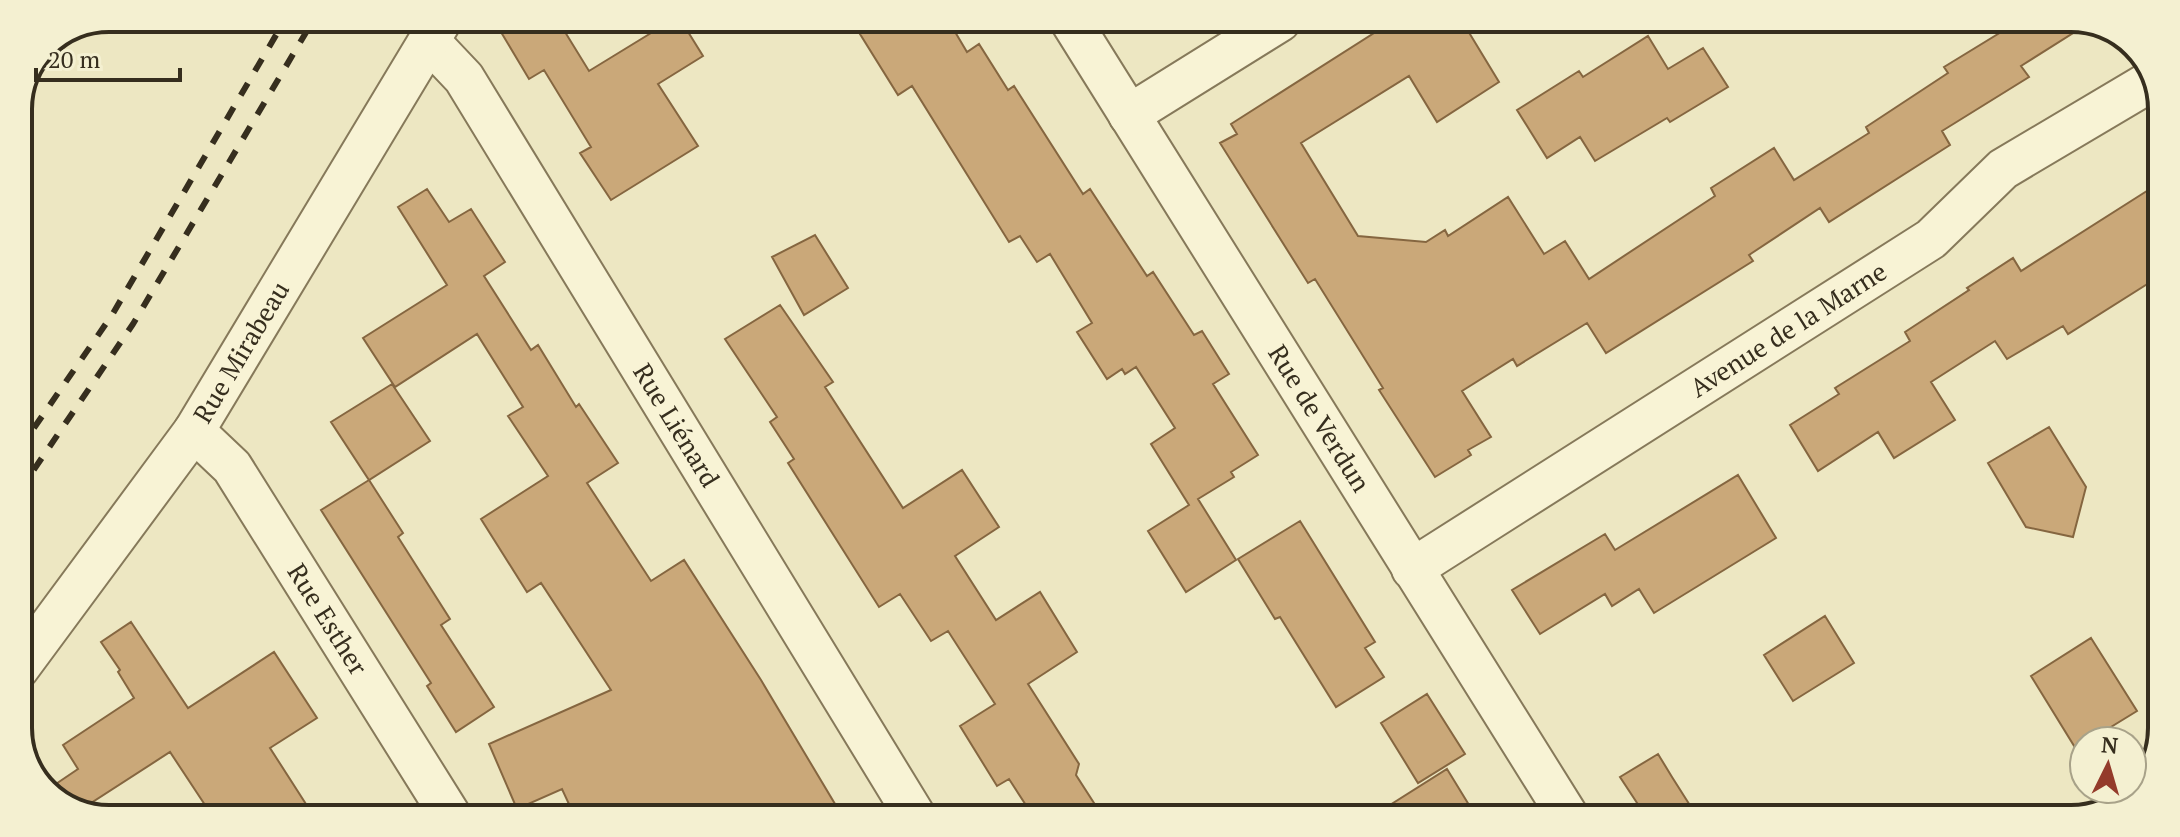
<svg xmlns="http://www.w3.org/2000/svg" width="2180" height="837" viewBox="0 0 2180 837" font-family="'PT Serif',serif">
  <rect width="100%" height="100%" fill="#ede7c2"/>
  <!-- building -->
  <path fill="#caa879" stroke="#856640" stroke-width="2" d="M522,19h35l32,52 85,-52h6l23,37 -45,28 40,62 -87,54 -31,-47 11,-6 -47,-77 -15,9 -28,-47z
    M883,20h65l19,32 12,-8 29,46 6,-4 69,108 7,-5 57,87 6,-4 41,63 8,-4 27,43 -16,10 45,71 -27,17 3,5 -36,22 38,61 -50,32 -38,-61 41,-26 -38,-61 24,-16 -39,-61 -11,7 -3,-5 -15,10 -30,-47 15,-9 -42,-69 -13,8 -17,-26 -11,6 -97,-156 -14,9 -38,-61z
    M1393,21h69l37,61 -62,40 -28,-46 -108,67 57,93 68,6 19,-12 3,6 60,-39 36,57 21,-13 24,38 126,-83 -4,-8 63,-40 20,32 75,-47 -3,-6 82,-54 -4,-6 72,-44h73l-68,43 8,11 -87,54 8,14 -121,77 -9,-14 -71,47 4,6 -147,92 -19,-30 -70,43 -4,-7 -51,32 29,46 -23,13 3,5 -36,22 -56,-87 4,-2 -68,-109 -7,4 -88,-140 17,-9 -6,-10z
    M1648,36l20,33 35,-21 25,39 -58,35 -3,-4 -72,43 -15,-24 -33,21 -30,-48 62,-39 4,6z
    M2161,182l-1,94 -92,58 -5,-8 -56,33 -12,-18 -64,41 24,38 -61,38 -16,-26 -60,39 -28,-46 49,-31 -4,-6 75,-47 -5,-9 64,-42 -2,-2 46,-30 8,13z
    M427,189l22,33 22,-13 34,53 -21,14 47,74 7,-5 38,62 3,-3 39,59 -31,20 64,98 33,-21 77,120 74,124 -21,12 -240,-1 -12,-26 -45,20 -28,-65 122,-54 -70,-107 -14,9 -46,-73 67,-43 -40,-60 15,-9 -46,-73 -82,53 -32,-49 84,-53 -49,-78z
    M815,235l33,53 -44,27 -32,-58z
    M780,305l53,77 -8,5 78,121 59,-38 37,57 -44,29 41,64 44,-28 37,60 -49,32 51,80 -3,11 27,42 -70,-1 -24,-37 -12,7 -37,-60 35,-22 -47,-73 -17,10 -31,-47 -21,13 -91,-144 6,-4 -24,-37 7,-5 -52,-78z
    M392,384l38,57 -61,39 -38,-58z
    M2049,427l37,60 -13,50 -47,-10 -38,-64z
    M1738,475l38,63 -122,75 -15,-24 -27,17 -7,-12 -65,40 -28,-44 93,-56 10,16z
    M369,480l34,53 -5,4 52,82 -9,6 53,82 -38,25 -29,-46 4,-3 -110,-173z
    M1300,521l75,121 -10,6 19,29 -48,30 -56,-90 -5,2 -37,-60z
    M1825,616l29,47 -61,38 -29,-46z
    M131,622l57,86 86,-56 43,66 -47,30 43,67 -102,-1 -41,-62 -93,60 -30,-22 31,-21 -15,-24 71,-47 -16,-26 2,-2 -19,-28z
    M2091,638l46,73 -49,30h-4v3l-8,5 -45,-73z
    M1427,694l38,60 -47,29 -37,-60z
    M1658,754l14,23 26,41h-51l-27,-41z
    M1447,769l30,49 -106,-1z"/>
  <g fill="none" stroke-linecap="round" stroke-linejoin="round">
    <!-- minor casing -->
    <g stroke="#86795a" stroke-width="44">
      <g id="minor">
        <path id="s1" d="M1070,20l499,798"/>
        <path id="s2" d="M429,41l35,37 451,738"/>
        <path d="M1129,115l151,-94"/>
        <path id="s3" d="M194,431l38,36 218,348"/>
        <path id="s4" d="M1412,569l519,-330 72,-70 150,-89"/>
        <path id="s5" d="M18,669l176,-238 248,-412"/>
      </g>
    </g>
    <!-- minor -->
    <use href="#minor" stroke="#f8f3d5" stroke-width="40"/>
    <!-- rail -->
    <path stroke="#362e1e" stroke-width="6" stroke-dasharray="14 14" stroke-linecap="butt" d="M18,451l94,-136 174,-297
      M18,493l115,-169 181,-305"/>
  </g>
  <g text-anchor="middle" stroke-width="6" stroke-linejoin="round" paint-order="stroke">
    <!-- street labels -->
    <g font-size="26" fill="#362e1e" stroke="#f4f0d1">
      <text dy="9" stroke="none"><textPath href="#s4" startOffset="446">Avenue de la Marne</textPath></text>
      <text dy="9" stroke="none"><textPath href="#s5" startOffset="388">Rue Mirabeau</textPath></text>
      <text dy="9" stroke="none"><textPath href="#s1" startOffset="470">Rue de Verdun</textPath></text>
      <text dy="9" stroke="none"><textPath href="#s2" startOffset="458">Rue Liénard</textPath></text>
      <text dy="9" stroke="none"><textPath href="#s3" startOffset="232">Rue Esther</textPath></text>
    </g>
  </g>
  <!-- crop -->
  <path d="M0 0H2180V837H0ZM109 32H2071A77 77 0 0 1 2148 109V728A77 77 0 0 1 2071 805H109A77 77 0 0 1 32 728V109A77 77 0 0 1 109 32Z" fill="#f4f0d1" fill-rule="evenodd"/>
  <path fill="none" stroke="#362e1e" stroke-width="4" d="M109 32H2071A77 77 0 0 1 2148 109V728A77 77 0 0 1 2071 805H109A77 77 0 0 1 32 728V109A77 77 0 0 1 109 32Z"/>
  <!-- north arrow -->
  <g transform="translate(2108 765) rotate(5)"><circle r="38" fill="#f4f0d1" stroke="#a8a289" stroke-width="2"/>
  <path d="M0-6L14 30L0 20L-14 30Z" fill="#943b2b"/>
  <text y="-12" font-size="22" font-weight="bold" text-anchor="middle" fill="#362e1e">N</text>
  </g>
  <!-- scale -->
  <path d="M36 68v12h144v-12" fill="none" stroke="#362e1e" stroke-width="4"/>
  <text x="48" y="68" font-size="24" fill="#362e1e" stroke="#f4f0d1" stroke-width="6" paint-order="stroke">20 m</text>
</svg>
